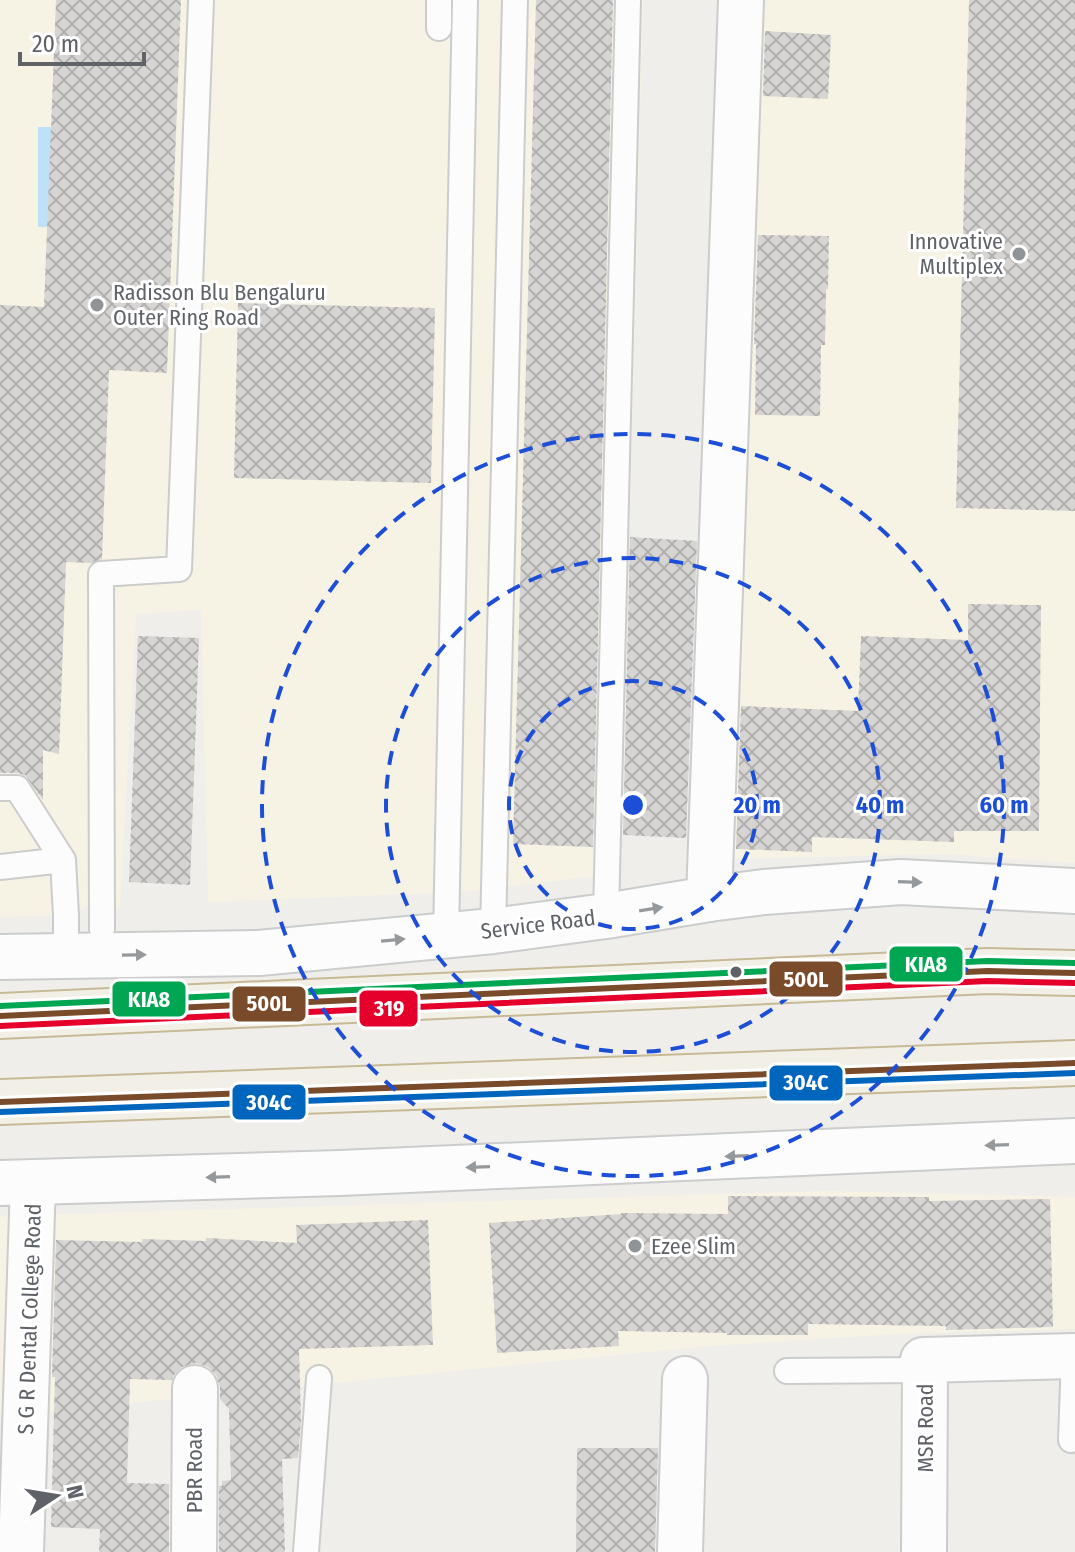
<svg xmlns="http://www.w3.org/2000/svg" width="1075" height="1552" viewBox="0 0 1075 1552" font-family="'Fira Sans Condensed',sans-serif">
  <defs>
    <pattern id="building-cross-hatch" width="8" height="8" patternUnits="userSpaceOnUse" patternTransform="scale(2)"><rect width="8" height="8" fill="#d6d5d3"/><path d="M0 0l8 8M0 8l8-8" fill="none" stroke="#b1b0af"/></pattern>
  </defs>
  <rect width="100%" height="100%" fill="#efeeea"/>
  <!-- commercial -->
  <path fill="#f7f3e4" d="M0,0h643l-22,873 -159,19 -254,10 -7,-292 -65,4 -16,294 -18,-8 -36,15 -66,2z
    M758,0h317v863l-128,-9 -222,5z
    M824,1191l251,6v132l-179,5 -188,12 -679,67 -29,1v-198z"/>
  <!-- water -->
  <path fill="#bfe0f9" d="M38,127h51v101l-51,-1z"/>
  <!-- building -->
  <path fill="url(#building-cross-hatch)" d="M56,0h125l-14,373 -58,-3 -7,189 -11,4 -25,-1 -7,192 -16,-4v50l-18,-25 -8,-2h-17v-468l44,2z
    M536,0h77l-20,847 -80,-3z
    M969,0h106v511l-119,-3z
    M765,31l66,4 -3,64 -65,-3z
    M758,235l71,1 -1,53h-2l-1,56h-4l-1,71 -65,-1 1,-71h-2z
    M238,303l197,5 -4,175 -197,-5z
    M630,537l67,4 -11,297 -63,-3z
    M968,604l73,1 -2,226h-85v11l-142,-5v15l-76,-3 5,-143 117,5 3,-75 107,4z
    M138,636l61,2 -9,247 -61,-3z
    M728,1196l201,1v4l121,-2 3,128 -107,3v-4l-138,-2v11h-81v-2l-109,-2 1,15 -122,7 -8,-130 132,-9v-1l107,1z
    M428,1220l5,125 -134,4 2,72 -3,37 -16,1 3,93h-66v-66h3v-5l9,-1 -2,-71 -9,-10v-12l-4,-12 -8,-8 -12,-4 -14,4 -8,8 -2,5 -42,-1 -3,104 42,1v68h-70l1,-23 -49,-2 4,-150h-3l4,-137 86,2v-3l64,2v-3l91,5 -1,-18z
    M577,1448h81l-3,104h-79z"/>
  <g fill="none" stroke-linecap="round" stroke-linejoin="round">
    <!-- service casing -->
    <g stroke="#cbcccc" stroke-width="28">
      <path id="service" d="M439,28v-28
        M0,788h17l46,72 3,55v41
        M0,867l63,-7
        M606,916l22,-916
        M102,929l-1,-355 78,-5 22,-569
        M493,931l22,-931
        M446,935l19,-935
        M787,1371l138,-1
        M1071,1440l3,-84
        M306,1552l13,-174"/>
    </g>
    <!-- minor casing -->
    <g stroke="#cbcccc" stroke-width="48">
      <path id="minor" d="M709,899l32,-899
        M194,1552l1,-164
        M680,1552l5,-173
        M924,1552l1,-182 -2,-10 152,-4"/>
    </g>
    <!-- tertiary casing -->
    <g stroke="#cbcccc" stroke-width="48">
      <path id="tertiary" d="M0,957l259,-4 234,-22 113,-15 103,-17 55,-7 137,-10 174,9
        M0,1183l340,-10 735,-32
        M21,1552l12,-370"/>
    </g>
    <!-- trunk casing -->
    <g stroke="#c8b996" stroke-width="48">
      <path id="trunk" d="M0,1016l988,-45 87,2
        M0,1102l1075,-39"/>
    </g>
    <!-- service -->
    <use href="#service" stroke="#fdfcfc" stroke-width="24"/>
    <!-- minor -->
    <use href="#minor" stroke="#fdfcfc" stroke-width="44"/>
    <!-- tertiary -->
    <use href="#tertiary" stroke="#fdfcfc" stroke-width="44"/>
    <!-- trunk -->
    <use href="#trunk" stroke="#f2f0e6" stroke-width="44"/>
    <!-- bus-1 casing -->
    <g stroke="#fff" stroke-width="12">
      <path id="bus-1" d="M0,1016l988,-45 87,2
        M0,1102l1075,-39"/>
    </g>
    <!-- bus-2 casing -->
    <g stroke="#fff" stroke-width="12">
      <path id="bus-2" d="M0,1026l988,-45 87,2"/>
    </g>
    <!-- bus-3 casing -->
    <g stroke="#fff" stroke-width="12">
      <path id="bus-3" d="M0,1006l988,-45 87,2"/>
    </g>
    <!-- bus-4 casing -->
    <g stroke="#fff" stroke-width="12">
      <path id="bus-4" d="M0,1112l1075,-39"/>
    </g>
    <!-- bus-1 -->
    <use href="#bus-1" stroke="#7a4b2a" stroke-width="6"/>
    <!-- bus-2 -->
    <use href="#bus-2" stroke="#e4002b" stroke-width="6"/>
    <!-- bus-3 -->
    <use href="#bus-3" stroke="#00a651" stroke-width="6"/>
    <!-- bus-4 -->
    <use href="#bus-4" stroke="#0065bd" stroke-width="6"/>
  </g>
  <!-- one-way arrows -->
  <defs><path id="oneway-solid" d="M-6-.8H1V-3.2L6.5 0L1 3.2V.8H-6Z" transform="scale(2)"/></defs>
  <g fill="#96999c">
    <use href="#oneway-solid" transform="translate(910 882) rotate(2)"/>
    <use href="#oneway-solid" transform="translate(651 909) rotate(-9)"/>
    <use href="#oneway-solid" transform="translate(393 940) rotate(-5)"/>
    <use href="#oneway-solid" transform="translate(134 955) rotate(-1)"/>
    <use href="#oneway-solid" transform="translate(997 1145) rotate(178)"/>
    <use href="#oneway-solid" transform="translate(737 1156) rotate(178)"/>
    <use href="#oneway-solid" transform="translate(478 1167) rotate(178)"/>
    <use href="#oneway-solid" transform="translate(218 1177) rotate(178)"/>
  </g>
  <!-- distance rings -->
  <g fill="none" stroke="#1d4ed8" stroke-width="4" stroke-dasharray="14 10">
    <circle cx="633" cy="805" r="124"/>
    <circle cx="633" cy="805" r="247"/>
    <circle cx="633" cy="805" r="371"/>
  </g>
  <!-- markers -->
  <g fill="#919496" stroke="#fff" stroke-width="3">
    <circle cx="1019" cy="254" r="8"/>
    <circle cx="97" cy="305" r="8"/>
    <circle cx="635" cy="1246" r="8"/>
  </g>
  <circle fill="#5f6368" stroke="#fff" stroke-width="3" cx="736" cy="972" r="7"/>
  <g text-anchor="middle" stroke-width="6" stroke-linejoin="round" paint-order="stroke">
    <!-- poi labels -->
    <g font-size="22" fill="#5f6368" stroke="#fff" text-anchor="start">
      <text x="1003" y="249" text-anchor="end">Innovative<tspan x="1003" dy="25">Multiplex</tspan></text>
      <text x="113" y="300">Radisson Blu Bengaluru<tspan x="113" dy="25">Outer Ring Road</tspan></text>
      <text x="651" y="1254">Ezee Slim</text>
    </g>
    <!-- street labels -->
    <g font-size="22" fill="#5f6368" stroke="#fff">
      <text transform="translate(538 924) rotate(-7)" y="8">Service Road</text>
      <text transform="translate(29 1319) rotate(-88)" y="8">S G R Dental College Road</text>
      <text transform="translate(925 1428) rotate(-90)" y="8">MSR Road</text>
      <text transform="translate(194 1470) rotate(-90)" y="8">PBR Road</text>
    </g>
  </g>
  <circle cx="633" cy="805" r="12" fill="#1d4ed8" stroke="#fff" stroke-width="4"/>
  <g font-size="24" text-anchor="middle" font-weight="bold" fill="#1d4ed8" stroke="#fff" stroke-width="6" stroke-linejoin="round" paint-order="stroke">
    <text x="757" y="813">20 m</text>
    <text x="880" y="813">40 m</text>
    <text x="1004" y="813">60 m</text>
  </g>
  <g stroke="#fff" stroke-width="3">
    <rect x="888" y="945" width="76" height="38" rx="8" fill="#00a651"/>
    <rect x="768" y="960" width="76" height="38" rx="8" fill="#7a4b2a"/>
    <rect x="111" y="980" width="76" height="38" rx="8" fill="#00a651"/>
    <rect x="231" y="985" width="76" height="38" rx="8" fill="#7a4b2a"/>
    <rect x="358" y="989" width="61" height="39" rx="8" fill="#e4002b"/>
    <rect x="768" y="1064" width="76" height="38" rx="8" fill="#0065bd"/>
    <rect x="231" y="1083" width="76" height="38" rx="8" fill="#0065bd"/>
  </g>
  <g font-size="22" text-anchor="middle" font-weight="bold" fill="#fff">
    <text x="926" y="972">KIA8</text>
    <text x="806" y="987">500L</text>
    <text x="149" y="1007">KIA8</text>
    <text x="269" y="1011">500L</text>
    <text x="389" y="1016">319</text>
    <text x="806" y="1090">304C</text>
    <text x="269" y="1110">304C</text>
  </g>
  <!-- north arrow -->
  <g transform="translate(56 1496) rotate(78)" stroke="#ffffff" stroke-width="6" paint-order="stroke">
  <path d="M0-6L14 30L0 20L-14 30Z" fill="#5f6368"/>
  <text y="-12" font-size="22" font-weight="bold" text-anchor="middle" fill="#5f6368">N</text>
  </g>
  <!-- scale -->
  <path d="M20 52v12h124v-12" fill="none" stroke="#5f6368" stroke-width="4"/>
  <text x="32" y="52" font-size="24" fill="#5f6368" stroke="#ffffff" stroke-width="6" paint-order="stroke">20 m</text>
</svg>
